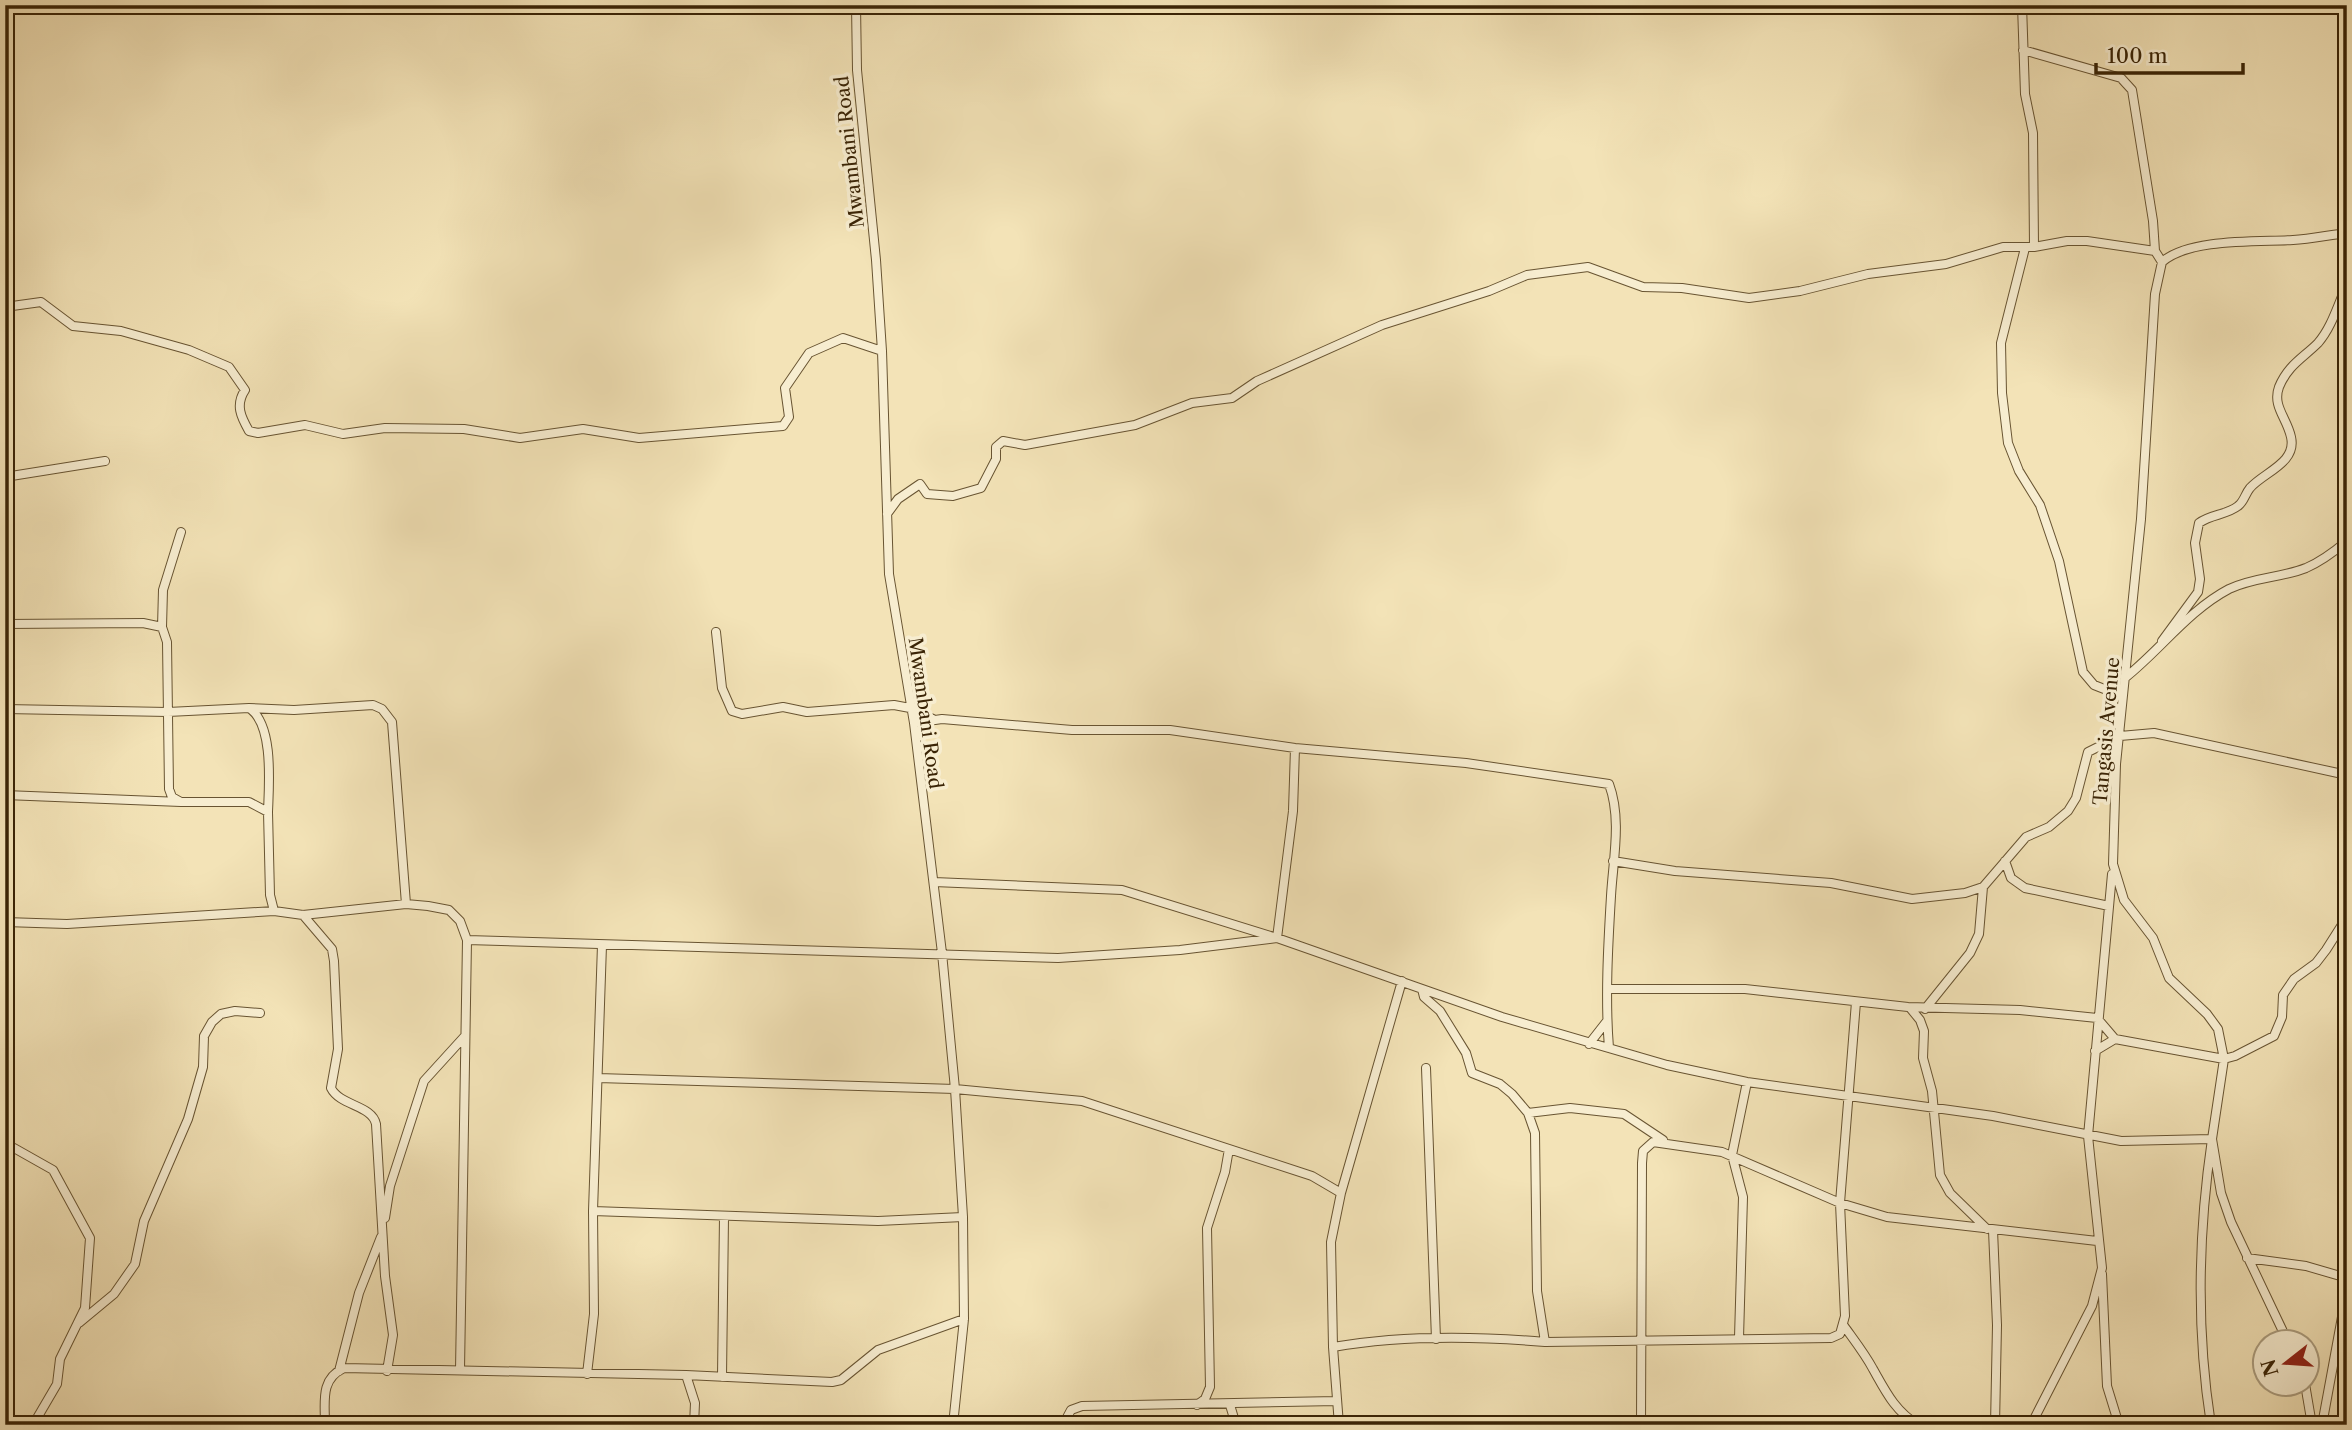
<svg xmlns="http://www.w3.org/2000/svg" width="2352" height="1430" viewBox="0 0 2352 1430" font-family="'Libre Caslon Text',serif">
  <rect width="100%" height="100%" fill="#f3e3b7"/>
  <filter id="stains"><feTurbulence type="fractalNoise" baseFrequency=".00286" numOctaves="4"/><feColorMatrix values="0 0 0 0 .2 0 0 0 0 .09 0 0 0 0 .02 0 0 0 .5 -.17"/></filter>
  <radialGradient id="worn" r=".72"><stop offset=".6" stop-color="#630" stop-opacity="0"/><stop offset="1" stop-color="#630" stop-opacity=".3"/></radialGradient>
  <g fill="none" stroke-linecap="round" stroke-linejoin="round">
    <!-- street casing -->
    <g stroke="#685432" stroke-width="10">
      <path id="street" d="M856,5l1,65 19,190 6,91 7,223 25,149 28,230 13,136 8,128 1,102 -11,106
        M2022,5l3,89 8,39 1,114
        M2023,50l98,28 11,12 21,131 2,30
        M2025,248l-24,95 1,50 6,50 11,28 21,34 19,56 24,111 11,13 28,11
        M5,307l36,-5 32,24 48,5 68,19 40,17 16,23c-10,15 -4,27 4,41l9,2 47,-8 38,9 42,-6 79,1 56,9 63,-9 56,9 144,-12 6,-9 -4,-29 24,-35 34,-15 39,13
        M5,477l100,-16
        M887,514l11,-15 22,-15 7,10 26,2 28,-8 15,-29v-12l7,-6 22,4 110,-20 57,-22 40,-5 25,-17 125,-56 107,-34 38,-16 61,-8 55,20 39,1 67,10 51,-7 68,-17 78,-10 57,-17h31l33,-6h20l68,10 7,11
        M5,624l138,-1 19,4 5,15 2,147 3,8 9,5h68l19,10 2,83 4,16 29,4 103,-11 22,2 21,4 11,11 7,19 -7,430
        M162,627l1,-37 18,-58
        M716,632l6,56 10,23 10,3 41,-7 24,5 87,-7 16,3 23,11
        M2162,641l36,-49 2,-13 -5,-36 4,-20c12,-9 28,-8 39,-17 6,-4 7,-12 12,-18 14,-16 47,-25 41,-51 -4,-19 -19,-31 -12,-50 9,-22 24,-29 39,-44 14,-16 20,-39 29,-58
        M2126,677c34,-27 63,-67 103,-88 25,-12 52,-11 77,-21 14,-6 29,-17 41,-27
        M249,708l45,2 79,-5 9,4 10,13 14,182
        M5,709l163,3 81,-4c25,16 20,76 19,104
        M914,723l28,-4 130,11h98l125,18 171,15 143,21c13,35 4,76 2,112 -3,50 -6,103 -2,152
        M5,795l176,7
        M1613,861l62,10 156,12 81,16 53,-6 18,-6
        M2005,861l6,17 14,10 84,18
        M934,882l188,8 155,48 16,-127 2,-63
        M303,915l29,34 2,12 4,88 -7,39c9,18 41,17 45,36l9,152 8,59 -6,36
        M5,922l62,2 207,-13
        M467,940l591,18 122,-8 97,-12 225,79 165,48 80,17 246,34 128,25 91,-2c-14,95 -16,190 -1,286
        M1422,989l2,8 16,14 26,42 6,20 28,11 12,10 16,19 7,20 2,158 8,51
        M1609,989h136l163,18 112,3 77,8 18,21 109,20 11,-3 39,-20 8,-19 1,-22 11,-16 22,-16 10,-13 21,-33
        M1911,1009l9,11 4,11 -1,27 9,33 8,84 10,18 37,36
        M1925,1009l45,-56 9,-19 4,-47 43,-50 23,-10 19,-16 8,-13 12,-46 32,-16 34,-3 193,42
        M1589,1044l18,-23
        M2095,1051l20,-12
        M1426,1068l10,271
        M598,1078l357,11 127,12 230,75 29,17 -10,49 2,105 6,78
        M1528,1113l42,-5 54,6 39,26
        M5,1147l9,1 39,22 37,68 -5,70 -25,51 -3,25 -24,41
        M1341,1193l61,-212
        M593,1211l285,10 85,-4
        M385,1218l5,-32 34,-105 40,-44
        M1993,1230l4,95 -2,100
        M2247,1258l59,8 41,12
        M2102,1274l5,112 12,39
        M79,1323l35,-29 21,-30 9,-43 44,-102 15,-52 1,-31 8,-14 9,-8 14,-3 25,2
        M1844,1326c10,14 21,28 29,43 13,23 22,42 45,56
        M1739,1338l4,-141 -11,-42 15,-73
        M2288,1342l-57,-120 -10,-29 -9,-54 12,-80 -6,-30 -11,-15 -38,-36 -16,-40 -29,-38 -11,-36 3,-100 25,-245 14,-225 7,-32c27,-24 96,-20 131,-22 18,-1 36,-5 54,-7
        M1333,1347c69,-12 142,-11 212,-5l286,-4 9,-4 5,-18 -5,-113 16,-201
        M339,1371l20,-78 22,-56
        M587,1374l7,-60 -1,-103 9,-266
        M686,1375l9,28 -1,22
        M722,1377l2,-160
        M2305,1384l7,41
        M1197,1405l8,-6 5,-12 -3,-159 18,-56 4,-23
        M1230,1405l6,20
        M325,1425c0,-24 -5,-46 19,-57l342,7 146,7 9,-2 37,-30 86,-31
        M1063,1425l8,-15 11,-4 255,-5
        M1641,1425l1,-262 1,-12 10,-9 69,10 118,51 47,14 210,24
        M2031,1425l61,-119 10,-38 -14,-132 24,-262
        M2322,1425l25,-135"/>
    </g>
    <!-- street -->
    <use href="#street" stroke="#f7edd0" stroke-width="8"/>
  </g>
  <g text-anchor="middle" stroke-width="7" stroke-linejoin="round" paint-order="stroke">
    <!-- street labels -->
    <g font-size="19" fill="#3a2406" stroke="#f7edd0">
      <text transform="translate(849 152) rotate(-96)" y="7">Mwambani Road</text>
      <text transform="translate(926 713) rotate(82)" y="7">Mwambani Road</text>
      <text transform="translate(2106 731) rotate(-85)" y="7">Tangasis Avenue</text>
    </g>
  </g>
  <!-- margin -->
  <rect width="2352" height="1430" fill="none" stroke="#f3e3b7" stroke-width="28"/>
  <rect x="7" y="7" width="2338" height="1416" fill="none" stroke="#3a2406" stroke-width="3.5"/>
  <rect x="14" y="14" width="2324" height="1402" fill="none" stroke="#3a2406" stroke-width="2"/>
  <!-- north arrow -->
  <g transform="translate(2286 1363) rotate(253)"><circle r="33" fill="#f7edd0" stroke="#ab9d7f" stroke-width="2"/>
  <path d="M0-5L12 26L0 18L-12 26Z" fill="#8f2418"/>
  <text y="-10" font-size="19" font-weight="bold" text-anchor="middle" fill="#3a2406">N</text>
  </g>
  <!-- scale -->
  <path d="M2096 63v10h147v-10" fill="none" stroke="#3a2406" stroke-width="3.5"/>
  <text x="2107" y="63" font-size="21" fill="#3a2406" stroke="#f7edd0" stroke-width="5" paint-order="stroke">100 m</text>
  <rect width="100%" height="100%" filter="url(#stains)"/>
  <rect width="100%" height="100%" fill="url(#worn)"/>
</svg>
